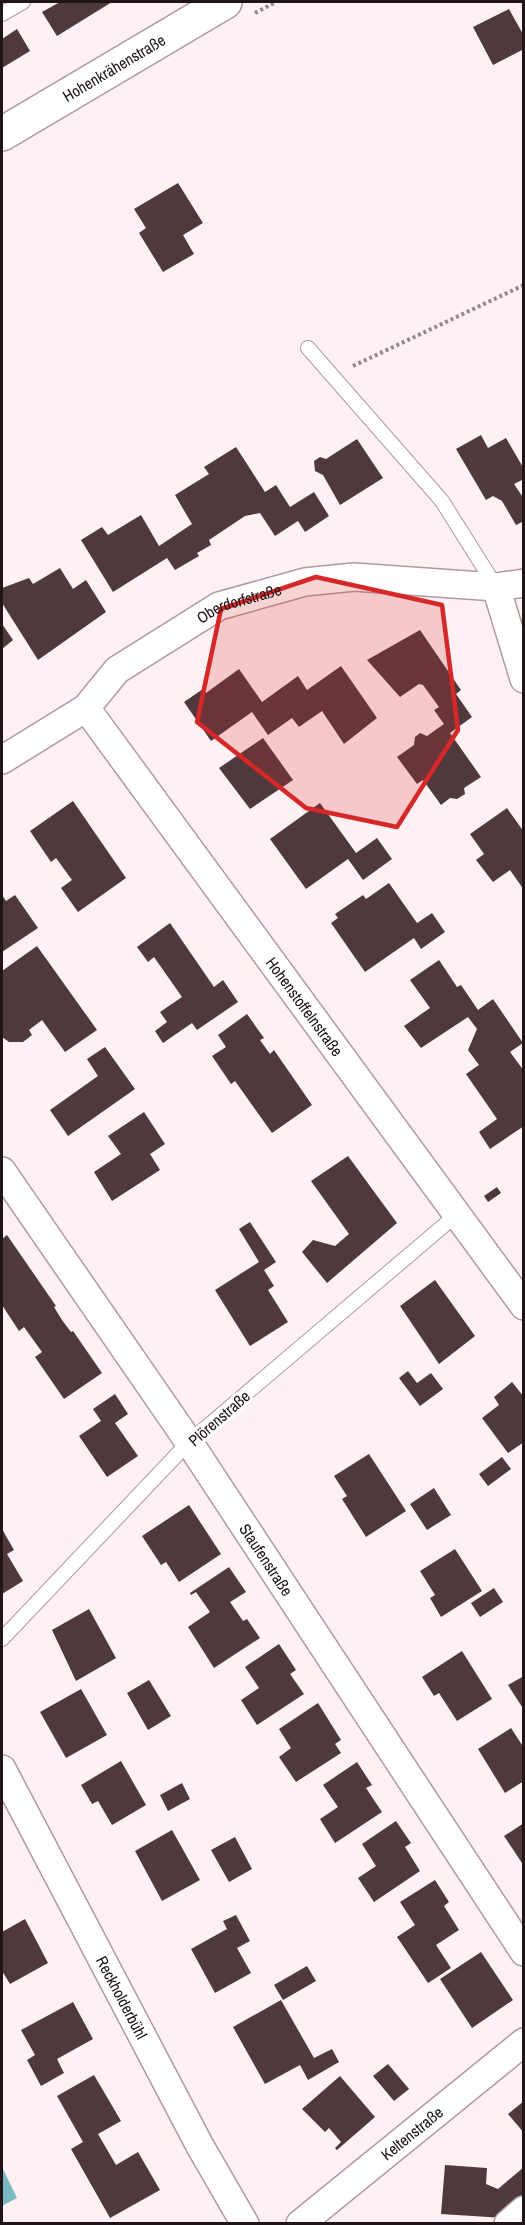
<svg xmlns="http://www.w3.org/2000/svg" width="525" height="2225" viewBox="0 0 525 2225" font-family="'Archivo Narrow',sans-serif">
  <rect width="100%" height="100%" fill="#fdf1f3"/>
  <!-- water -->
  <path fill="#7cbac3" d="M2,2167l15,31 -15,8z"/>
  <!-- building -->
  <path fill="#4f393d" d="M60,2h52l-55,34 -15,-24z
    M509,9l15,27v13l-31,16 -20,-38z
    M17,29l13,22 -28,17v-29z
    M178,183l25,40 -20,12 11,19 -31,18 -24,-39 7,-5 -12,-19z
    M481,435l7,13 18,-10 18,31v10l-10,5 10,15v22l-8,4 -14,-24 -9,-5 -7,4 -30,-51z
    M357,439l26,39 -43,27 -17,-30 -8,-4 -1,-10 6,-4 6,2z
    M236,447l29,45 11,-7 14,22 24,-15 15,24 -24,16 -7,-11 -23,15 -15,-23 -15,3 -36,24 2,5 -14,8 2,3 -24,14 -8,-12 -54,34 -32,-52 21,-13 6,8 33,-20 18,31 33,-22 -17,-29 34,-21 -5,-7z
    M60,568l13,21 13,-9 20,32 -68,48 -36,-57v-15l27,-10 4,6z
    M2,624l11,16 -11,9z
    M420,630l41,60 -5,4 16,23 -22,16 31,44 -17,11 1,6 -8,5 -7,-1 -9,7 -18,-25 -6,4 -20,-27 17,-12 1,-8 5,-4 7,3 17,-12 -10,-14 5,-3 -16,-22 -4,-1 -19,13 -33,-37z
    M341,666l36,52 -33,26 -22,-33 -23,16 -7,-9 -24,17 -16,-23 -41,29 -27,-39 19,-13 3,4 33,-24 23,33 36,-26 9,14z
    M263,738l30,42 -43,29 -31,-41z
    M73,801l53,77 -48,34 -17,-24 11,-8 -16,-22 -5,4 -21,-31z
    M320,803l36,50 21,-15 15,21 -29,21 -15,-21 -42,30 -36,-50z
    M507,808l17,24v58l-14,-20 -17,12 -17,-22 8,-6 -14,-20z
    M389,883l28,40 15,-10 13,19 -24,17 -7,-11 -49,34 -34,-49 7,-5 -3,-4 28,-19 3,4z
    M2,895l4,6 9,-6 23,33 -36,24z
    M170,923l44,64 9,-7 15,22 -41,28 -5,-7 -29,20 -8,-12 12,-9 -7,-10 22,-15 -28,-40 -6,5 -11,-15z
    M37,946l60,84 -32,22 -23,-32 -13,10 3,5 -9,7h-14l-7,-5v-66z
    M439,960l18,27 4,-2 17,25 15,-11 30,44 -13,9 14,19v55l-34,23 -11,-17 18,-13 -31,-45 13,-9 -11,-15 9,-21 -9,-12 -47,31 -17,-22 26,-18 -20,-28z
    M247,1014l17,24 -4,2 10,14 4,-4 38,55 -40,28 -37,-52 -4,3 -19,-28 14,-9 -8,-12z
    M105,1047l30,42 -67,47 -18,-26 48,-34 -11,-17z
    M144,1112l21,32 -15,10 10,16 -48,31 -18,-29 27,-18 -13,-18z
    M348,1156l49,67 -70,60 -25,-31 11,-12 22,6 14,-12 -38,-53z
    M497,1187l4,6 -13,9 -4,-6z
    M250,1222l26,40 -12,8 10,16 -6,4 20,32 -38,24 -35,-56 44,-28 -20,-33z
    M7,1235l49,71 -2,1 8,13 9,12 2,-1 29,42 -38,26 -29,-42 7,-5 -18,-25 -5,4 -17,-26v-66z
    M435,1280l40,56 -36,28 -39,-58z
    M408,1371l9,12 14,-10 12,16 -23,17 -21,-28z
    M512,1382l12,15v45l-16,11 -26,-35 17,-13 -5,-8z
    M115,1394l13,20 -13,9 23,33 -31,21 -28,-41 22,-15 -8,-12z
    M369,1454l37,57 -40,26 -24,-38 5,-3 -13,-20z
    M502,1457l9,12 -23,17 -9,-12z
    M434,1488l17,27 -24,15 -17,-26z
    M189,1505l32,49 -42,28 -13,-20 -5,3 -19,-29z
    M2,1529l12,21 -7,4 16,27 -21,13z
    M455,1549l27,42 -41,26 -11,-19 5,-3 -15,-24z
    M229,1567l17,25 -16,10 13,19 4,-2 13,19 -46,30 -26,-41 22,-15 -14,-20 -5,3 -1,-2z
    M494,1588l9,14 -23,15 -9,-14z
    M89,1609l27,49 -40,23 -24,-51z
    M279,1644l17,26 -6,4 14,20 -47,31 -16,-25 18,-12 -14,-21z
    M462,1651l30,48 -35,22 -18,-28 -5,3 -12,-19z
    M524,1676v34l-16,-25z
    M149,1680l22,36 -23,14 -21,-37z
    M81,1689l26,46 -41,23 -26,-46z
    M318,1703l23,37 -6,4 6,9 -45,29 -17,-25 12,-9 -12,-19z
    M511,1728l13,20v33l-19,12 -27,-44z
    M121,1761l25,44 -34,20 -14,-24 -6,3 -11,-19z
    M357,1762l15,23 -6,3 16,24 -47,31 -15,-24 18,-12 -15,-22z
    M182,1783l8,16 -22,12 -8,-16z
    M396,1821l15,22 -6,4 15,24 -46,31 -16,-24 18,-12 -14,-22z
    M524,1823v43l-20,-30z
    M172,1830l28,50 -38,21 -27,-50z
    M235,1837l17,32 -23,13 -18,-32z
    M435,1880l14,22 -5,4 15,24 -23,15 15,23 -23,15 -31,-46 18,-12 -15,-23z
    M236,1915l14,26 -13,7 14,25 -36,20 -24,-44 36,-20 -4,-8z
    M25,1919l23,44 -38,21 -8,-13v-39z
    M481,1952l32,48 -41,28 -32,-49z
    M307,1966l9,15 -33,19 -9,-15z
    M281,2000l33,58 18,-9 7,13 -31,18 -8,-15 -35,19 -32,-57z
    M73,2002l20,37 -36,20 7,14 -23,13 -14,-26 8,-5 -14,-25z
    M388,2064l21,25 -15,12 -21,-25z
    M94,2075l27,46 -23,13 18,31 22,-13 22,38 -50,28 -39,-69 12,-7 -26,-46z
    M340,2076l35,41 -38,33 -2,-2 6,-6 -12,-14 -4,4 -23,-23z
    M524,2101v32l-16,-19z
    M445,2165l42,3 -1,16 12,5 26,-22v35l-20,16 -63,-4z"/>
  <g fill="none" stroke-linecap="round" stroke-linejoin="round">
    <!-- service casing -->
    <g stroke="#b3999d" stroke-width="16">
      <path id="service" d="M2,14l21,-12
        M308,348l134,153 54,86
        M2,1639l187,-197 266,-226"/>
    </g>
    <!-- minor casing -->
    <g stroke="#b3999d" stroke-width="30">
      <g id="minor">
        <path d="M496,587l28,92"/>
        <path id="s1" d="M86,708l438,598"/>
        <path id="s2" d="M2,760l84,-52 31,-38 102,-64 86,-24 49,-5 142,10 28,-4"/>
        <path id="s3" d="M2,1171l187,271 335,510"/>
        <path id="s4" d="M2,1769l198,377 45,78"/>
        <path id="s5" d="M300,2224l224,-182"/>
        <path d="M508,2224l16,-14"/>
      </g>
    </g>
    <!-- secondary casing -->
    <g stroke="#b3999d" stroke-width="36">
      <g id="secondary">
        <path id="s6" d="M2,134l223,-132"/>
      </g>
    </g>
    <!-- path -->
    <path stroke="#93888a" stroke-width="4" stroke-dasharray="3 3" stroke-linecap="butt" d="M255,13l21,-11
      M353,366l171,-81"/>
    <!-- service -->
    <use href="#service" stroke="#fff" stroke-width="14"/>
    <!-- minor -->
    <use href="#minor" stroke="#fff" stroke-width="27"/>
    <!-- secondary -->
    <use href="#secondary" stroke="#fff" stroke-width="33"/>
  </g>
  <!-- marked area -->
  <path fill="#d62828" fill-opacity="0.2" stroke="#d62828" stroke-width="4.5" stroke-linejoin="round" d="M316,577l126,28 16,125 -61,97 -91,-19 -109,-86 24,-113z"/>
  <g text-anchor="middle" stroke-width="6" stroke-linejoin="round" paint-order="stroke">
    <!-- street labels -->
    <g font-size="16" fill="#1f1517" stroke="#fff">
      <text dy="6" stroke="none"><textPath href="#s6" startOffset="130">Hohenkrähenstraße</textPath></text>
      <text dy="6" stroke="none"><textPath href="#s2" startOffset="288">Oberdorfstraße</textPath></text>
      <text dy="6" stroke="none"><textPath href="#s1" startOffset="370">Hohenstoffelnstraße</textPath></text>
      <text transform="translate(219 1418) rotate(-41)" y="6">Plörenstraße</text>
      <text dy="6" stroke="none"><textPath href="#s3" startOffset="470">Staufenstraße</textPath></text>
      <text dy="6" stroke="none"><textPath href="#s4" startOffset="258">Reckholderbühl</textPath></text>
      <text dy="6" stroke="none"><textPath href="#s5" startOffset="144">Keltenstraße</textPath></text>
    </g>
  </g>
  <!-- border -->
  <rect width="525" height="2225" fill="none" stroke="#1f1517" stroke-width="6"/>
</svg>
